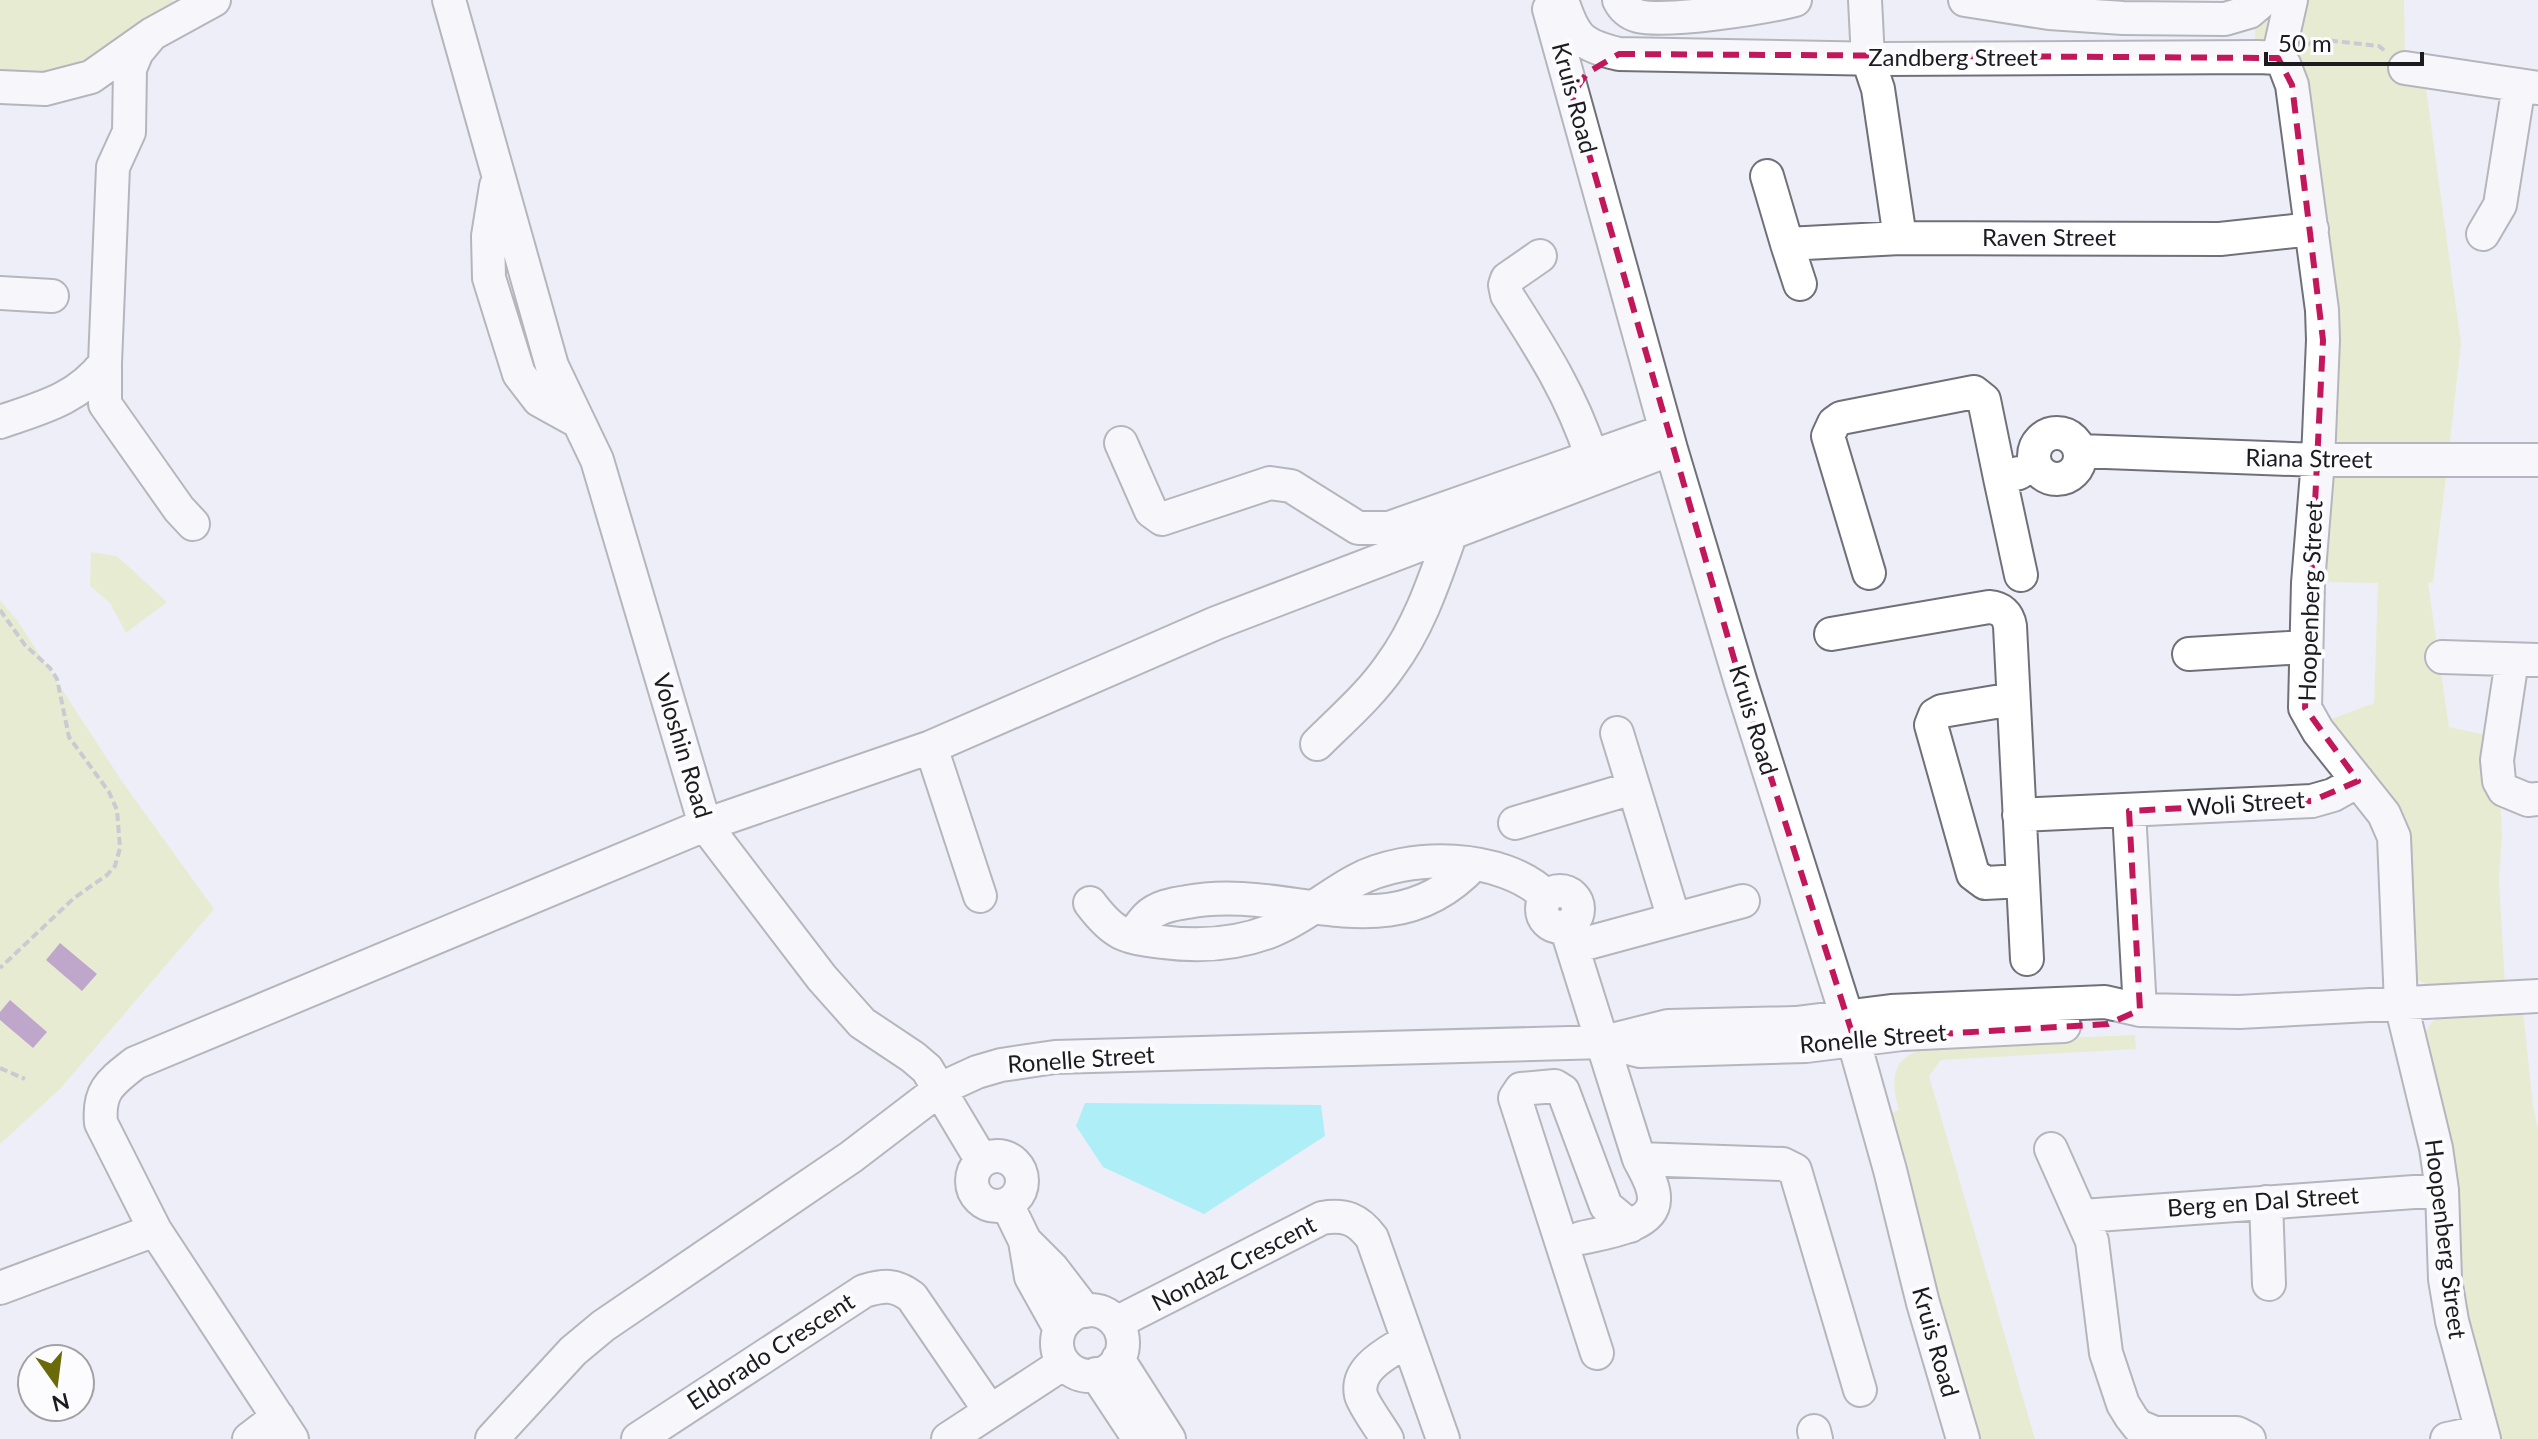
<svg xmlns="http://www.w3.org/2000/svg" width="2538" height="1439" viewBox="0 0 2538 1439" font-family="Lato,sans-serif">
  <rect width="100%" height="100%" fill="#eeeef8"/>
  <!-- green -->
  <path fill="#dee7a4" d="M0,0h172l5,6 -103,67 -74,5z
    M2278,0h126l1,58 20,23 36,262 -12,107 -102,-3 -12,-8 -15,-226 -25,-171 -40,-1v-13l20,-15z
    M2447,468l-14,114 -5,1 21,144 42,9 9,58 2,41 -3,44 6,107 -74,1 -13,-7 -6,-8 -17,-168 -8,-12 -61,-71 48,-18 4,-120 -59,-1 10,-100 12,-11z
    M91,552l26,4 50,46 -41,31 -16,-30 -20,-17z
    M0,600l17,20 104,160 93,129 -154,180 -60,55z
    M2523,1010l10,96 5,24v309h-44l-39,-148 -32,-255 9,-14 7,-5z
    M2135,1035l1,14 -195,11 -12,16 106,363h-62l-38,-148 -27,-125 -16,-53 7,-3c-8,-26 -9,-52 23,-60v-6z"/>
  <!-- water -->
  <path fill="#60eef3" d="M1085,1103l236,2 4,31 -121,78 -101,-47 -27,-41z"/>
  <!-- building -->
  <path fill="#865095" d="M60,943l37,31 -15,17 -36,-31z
    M10,1000l37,32 -14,16 -33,-28v-8z"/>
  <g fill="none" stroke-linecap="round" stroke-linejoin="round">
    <!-- minor casing -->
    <g stroke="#707078" stroke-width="36">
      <path id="minor" d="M449,0l103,366 45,94 108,365 117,153 40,45 51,34 14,12 55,92
        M1562,0c12,37 18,45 57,54l264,5 375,-2 20,1 6,6 8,21 30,225 1,30 -5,120 -10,123 -3,125 13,23 66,83 10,23 7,167 35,144 6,42 3,89 7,42 32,118
        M1619,0c4,8 9,13 19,16 29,7 125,-8 157,-16
        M1865,0l3,59 10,30 22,149
        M1965,0l84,13 74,5 102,1 24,-7 14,-12
        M1549,9l122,440 70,234 106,334 43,153 33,133 40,136
        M2278,58l13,-58
        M2405,68l133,20
        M0,87l45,2 46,-12 61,-43 62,-34
        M1767,176l20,68 113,-6 320,1 92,-10
        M496,186l-8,50 1,42 30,96 20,26 38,21
        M2483,234l17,-29 19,-120
        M1787,244l13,40
        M1540,256l-33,23 -2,6 2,10c34,53 64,99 84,160
        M0,293l52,3
        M105,363v41l74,105 14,15
        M0,422c41,-14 78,-23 105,-59l8,-196 16,-35 1,-63 7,-17 15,-18
        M2034 456a23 23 0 1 1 46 0a23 23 0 1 1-46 0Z
        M1121,443l30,68 11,8 108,-36 21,3 67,42h31l267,-94
        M2080,451l238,9h220
        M2019,473l-19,5 21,97
        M1869,573l-41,-137 6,-13 7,-5 133,-26 10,8 16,78
        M1831,634l158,-27c12,1 19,7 21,19l17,333
        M2189,654l116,-7
        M2442,657l96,3
        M2512,660l-15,100 2,21 5,9 24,10 10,-1
        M2013,699l-71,12 -7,4 -4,10 42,149 12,9 37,-2
        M1617,733l57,186
        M1317,744c25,-25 53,-49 73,-78 29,-39 44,-85 60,-130
        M2129,811l11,199
        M2019,815l293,-14 21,-6 25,-14
        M1515,823l118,-35
        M1542 909a18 18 0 1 1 36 0a18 18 0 1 1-36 0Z
        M980,896l-49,-149 285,-124 455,-174
        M1090,903c24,32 34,34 72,39 38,5 73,3 109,-11 30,-12 56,-35 84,-50 53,-29 148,-28 192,16
        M1566,927l73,232c6,12 16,27 15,41 -1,27 -52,33 -73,38
        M1132,937c5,-7 9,-14 15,-20 10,-10 26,-13 40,-15 101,-20 202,54 287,-38
        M1573,947l170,-46
        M1624,1047l16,4 166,-5 96,-12 162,-8
        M2051,1149l41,92 14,112 17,51 8,13 7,9 17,7h82l12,6
        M972 1181a25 25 0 1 1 50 0a25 25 0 1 1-50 0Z
        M1639,1159l144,5 12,6 65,220
        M2266,1202l3,82
        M1007,1204l18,37 6,36 29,52
        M2083,1216l359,-26
        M155,1230l-54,-107c-3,-33 10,-41 34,-60l570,-238 226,-78
        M1025,1241l27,27 33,43
        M0,1288l155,-58 137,209
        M1057 1343a33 33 0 1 1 66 0a33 33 0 1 1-66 0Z
        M1116,1323l206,-105c23,-4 36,1 50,20l71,201
        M1597,1353l-82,-255 6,-9 34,-3 8,5 43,115 24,20
        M1118,1359l51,80
        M1096,1374l43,65
        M1814,1431l2,8
        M249,1439l29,-22
        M492,1439l81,-88 30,-25 248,-169 89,-68 37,-17 24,-7 54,-8 549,-15 64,-16 128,-3 95,-12 214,-9 35,8 99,2 299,-16
        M638,1439l226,-148c20,-6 31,-7 48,6l78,114
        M948,1439l116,-76
        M1387,1439c-6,-11 -23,-33 -26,-44 -6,-28 29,-43 47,-55
        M2447,1439l33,-7"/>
    </g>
    <!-- path -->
    <path stroke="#9d9da4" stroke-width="4" stroke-dasharray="8 4" stroke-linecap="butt" d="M2308,45l8,-6 63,7 7,6
      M0,610l25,35 25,23 7,11 12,58 40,55 8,18 3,38 -5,18 -8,9 -33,23 -74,70
      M0,1068l25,11"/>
    <!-- minor -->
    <use href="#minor" stroke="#fff" stroke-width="32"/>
  </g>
  <!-- marked area -->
  <path d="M0 0H2538V1439H0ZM1619,54l659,4 14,27 31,255 -18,368 53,73 -46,20 -183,10 11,199 -32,14 -254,15 -113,-356 -169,-588 15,-22z" fill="#eeeef8" fill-opacity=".55" fill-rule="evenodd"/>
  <path fill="none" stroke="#c2185b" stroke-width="6" stroke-dasharray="16 10" stroke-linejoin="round" d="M1619,54l659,4 14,27 31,255 -18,368 53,73 -46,20 -183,10 11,199 -32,14 -254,15 -113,-356 -169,-588 15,-22z"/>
  <g text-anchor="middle" stroke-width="8" stroke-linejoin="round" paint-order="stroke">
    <!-- street labels -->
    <g font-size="24" fill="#1c1c20" stroke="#fcfcfe">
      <text x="1953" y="66">Zandberg Street</text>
      <text transform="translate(1574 98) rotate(75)" y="8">Kruis Road</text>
      <text x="2049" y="246">Raven Street</text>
      <text transform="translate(2309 459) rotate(1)" y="8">Riana Street</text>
      <text transform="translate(2311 601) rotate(-88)" y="8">Hoopenberg Street</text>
      <text transform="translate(1753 720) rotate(73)" y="8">Kruis Road</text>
      <text transform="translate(682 746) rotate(73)" y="8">Voloshin Road</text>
      <text transform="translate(2246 804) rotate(-4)" y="8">Woli Street</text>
      <text transform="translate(1873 1039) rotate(-5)" y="8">Ronelle Street</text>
      <text transform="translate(1081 1060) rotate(-4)" y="8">Ronelle Street</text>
      <text transform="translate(2263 1202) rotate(-4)" y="8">Berg en Dal Street</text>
      <text transform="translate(2445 1239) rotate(83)" y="8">Hoopenberg Street</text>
      <text transform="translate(1234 1264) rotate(-27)" y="8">Nondaz Crescent</text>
      <text transform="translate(1935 1342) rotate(74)" y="8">Kruis Road</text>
      <text transform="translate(771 1352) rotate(-33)" y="8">Eldorado Crescent</text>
    </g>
  </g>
  <!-- north arrow -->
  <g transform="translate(56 1383) rotate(166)"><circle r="38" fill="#fcfcfe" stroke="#a2a2a5" stroke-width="2"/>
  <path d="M0-6L14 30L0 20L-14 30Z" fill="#6b6a08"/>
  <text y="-12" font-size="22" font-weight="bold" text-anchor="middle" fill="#1c1c20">N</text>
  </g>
  <!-- scale -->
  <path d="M2266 52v12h156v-12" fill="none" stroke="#1c1c20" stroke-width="4"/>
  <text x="2278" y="52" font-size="24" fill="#1c1c20" stroke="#fcfcfe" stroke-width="6" paint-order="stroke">50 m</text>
</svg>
